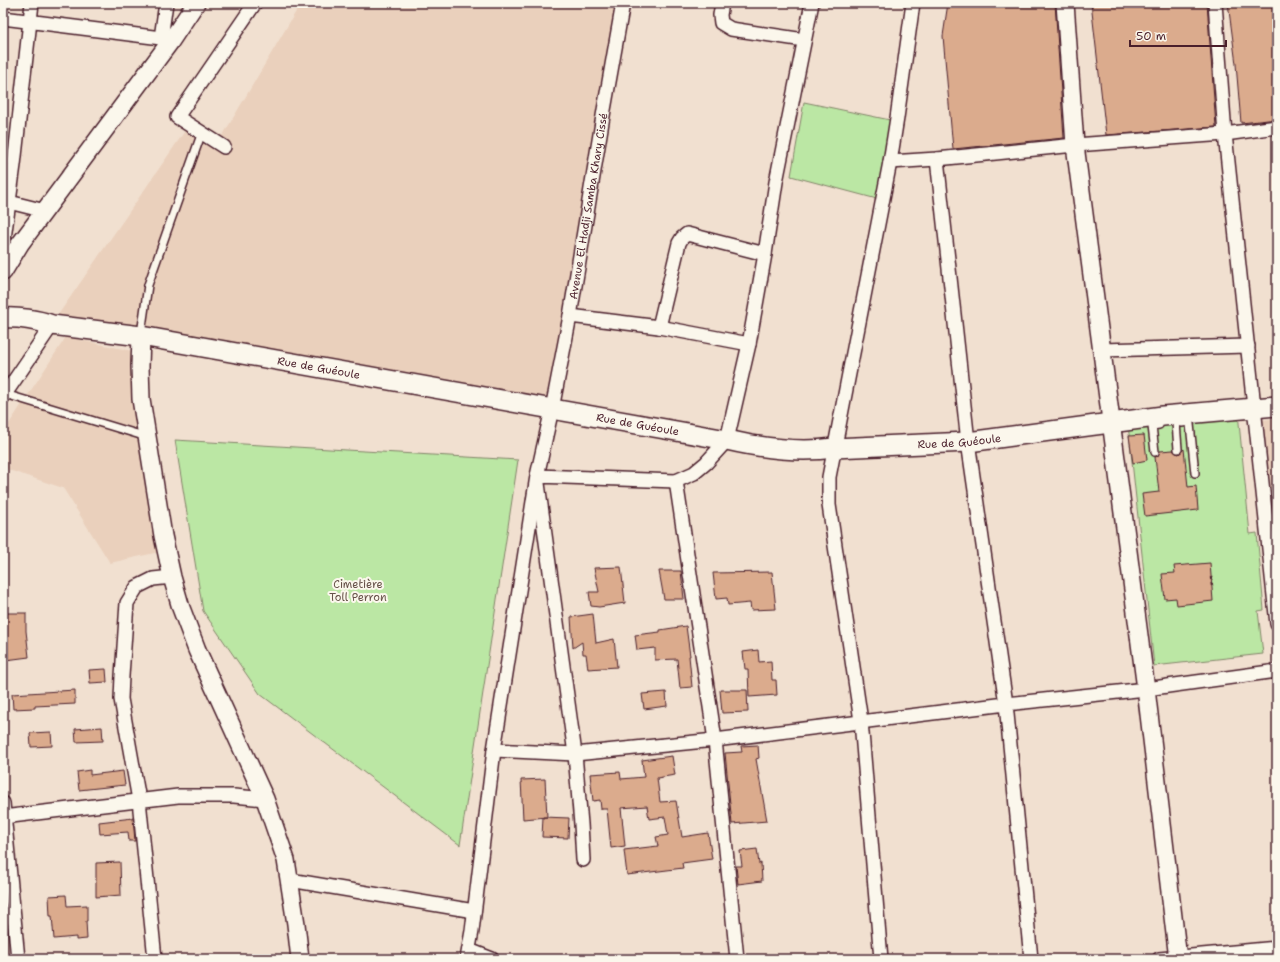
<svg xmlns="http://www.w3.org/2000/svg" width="1280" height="962" viewBox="0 0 1280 962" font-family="'Shantell Sans',sans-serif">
  <rect width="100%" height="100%" fill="#f1e0d0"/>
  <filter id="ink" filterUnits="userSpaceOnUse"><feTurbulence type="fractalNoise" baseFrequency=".025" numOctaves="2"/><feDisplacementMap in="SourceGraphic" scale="8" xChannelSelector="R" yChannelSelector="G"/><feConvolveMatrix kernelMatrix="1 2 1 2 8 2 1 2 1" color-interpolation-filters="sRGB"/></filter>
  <g filter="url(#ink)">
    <!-- built -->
    <path fill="#ead0bc" d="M301,3h327l-73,405 -497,-93 129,-187 36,7z
      M66,337l71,15 22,200 -49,11 -47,-75 -60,-20v-35z
      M1277,418v114h-2l-13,-112z"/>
    <!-- green -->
    <path fill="#bbe7a4" stroke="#828368" d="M804,102l86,18 -13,79 -86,-23z
      M1238,413l12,121 7,-1 7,77 -6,1 5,43 -109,12 -26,-242z
      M175,440l343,20 -58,385 -200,-151 -57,-83z"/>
    <!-- building -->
    <path fill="#dbab8d" stroke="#4a1f2b" d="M948,3h107l9,135 -111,11 -10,-113z
      M1091,3h116l9,124 -110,8z
      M1228,3h49v116l-36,4 -5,-59z
      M1144,435l3,25 -14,3 -4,-27z
      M1184,449l4,38 8,-1 2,24 -53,6 -3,-22 17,-2 -4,-35 3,-1 2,-5 13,-1 3,3 3,1z
      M1210,563l3,38 -36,4 -1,-7 -11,1 -3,-25 13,-1 -1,-7z
      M621,567l4,36 -26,4 -8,-1 -2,-14h10l-5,-24z
      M659,571h22l3,28h-20z
      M772,572l4,37 -25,1 -1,-7 -22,2 -1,-7 -11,1 -3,-26z
      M3,613h23v18l3,26 -23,3 -3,-29z
      M593,614l3,29 18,-4 3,28 -29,2 -2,-15h-3l-1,-12 -9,6 -2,-31z
      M686,626l4,30h-1l3,31 -12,1 -3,-29 -22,1v-12l-18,2 -2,-15 25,-3v-2z
      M758,650l1,12 12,-1 1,19h4l1,15 -28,2 -1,-28h-3l-2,-17z
      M106,669l1,13 -17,1 -1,-13z
      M75,690v14l-40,2v2l-22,1 -1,-15z
      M720,690h27l1,22 -26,1z
      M666,692l1,14 -23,3 -2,-15z
      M102,727l1,14 -27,1 -1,-13z
      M51,732l1,14 -21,1 -1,-14z
      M758,745l1,13 -3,1 11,62 -35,3 -7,-71 17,-1 -1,-6z
      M672,756l3,19 -18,3 3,24 16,-1 6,36 26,-4 4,26 -30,4 1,5 -56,7 -3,-25 34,-4 -2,-9 12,-2 -3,-18 -16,2 -2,-13 -26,2 4,38 -14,2 -4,-39h-6l-1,-9 -7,1 -3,-27 30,-2 1,7 23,-2 -2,-17z
      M90,770v5l33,-4 2,14 -46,5 -2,-18z
      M545,779l2,38 -24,2 -2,-39z
      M543,817l26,1 -1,20 -26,-1z
      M133,818l2,23h-6l-1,-9 -28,2 -1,-12z
      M757,849l2,15 2,-1 1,18 -24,3 -2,-18h6l-2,-15z
      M120,862l1,33 -25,2v-34z
      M66,895l1,11 20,-1v16h-1l1,18 -11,1v-3l-22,2 -2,-23h-2l-1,-20z"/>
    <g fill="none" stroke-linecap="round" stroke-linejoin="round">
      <!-- service casing -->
      <g stroke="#4a1f2b" stroke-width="10">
        <path id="service" d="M141,334l7,-49 54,-153
          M5,394l142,43
          M1176,423l2,26
          M1182,423l7,-1 1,2 5,49
          M1155,452l-3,-26 7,-1"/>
      </g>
      <!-- minor casing -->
      <g stroke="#4a1f2b" stroke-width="16">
        <g id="minor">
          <path d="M722,3l-2,12 1,8 10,6 73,11"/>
          <path d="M1215,3l10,131 52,490"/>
          <path d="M3,18l158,20 9,4"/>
          <path d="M161,38l5,-35"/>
          <path d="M224,147l-47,-30 78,-114"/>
          <path d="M937,159l31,283 38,262 25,255"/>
          <path d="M890,162l47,-3 138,-14 150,-11 52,-7"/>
          <path d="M9,202l36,9"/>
          <path d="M3,246l11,-81 18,-162"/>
          <path d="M570,316l89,11 90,17"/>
          <path d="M659,327l20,-84 3,-5 5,-4 78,20"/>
          <path d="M1101,350l147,-4"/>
          <path d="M3,397l49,-72"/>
          <path d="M676,481l39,259 22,219"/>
          <path d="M494,750l81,4 140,-14 291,-36 140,-15 131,-18"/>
          <path d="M3,803l15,156"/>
          <path d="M3,817l175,-21h56l31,3"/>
          <path d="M583,860l-2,-36 -6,-70 -38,-278 139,5 18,-8 12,-10 21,-23 22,-96 16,-90 11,-72 36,-179"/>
          <path d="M290,880l184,31"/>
          <path d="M469,950l23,9"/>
          <path d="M155,959l-16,-159 -18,-101 1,-23 5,-73 10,-16 16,-8 19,-2"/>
          <path id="s1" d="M467,959l5,-28 22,-181 43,-274 15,-67 18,-93 34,-206 19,-107"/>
          <path d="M881,959l-20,-238 -32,-216v-28l61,-315 7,-44 16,-115"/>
          <path d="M1159,959l118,-11"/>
        </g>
      </g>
      <!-- tertiary casing -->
      <g stroke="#4a1f2b" stroke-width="20">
        <path id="tertiary" d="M1065,3l10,142 71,544 32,270
          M3,272l17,-28 150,-202 26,-39
          M141,336l-1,30 1,33 22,137 9,41 9,31 16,42 68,149 21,61 10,64 4,35"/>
      </g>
      <!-- secondary casing -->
      <g stroke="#4a1f2b" stroke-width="22">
        <g id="secondary">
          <path id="s2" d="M3,318c15,-1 35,2 49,7l89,11 586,104c34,8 71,13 107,8l134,-6 195,-26 114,-10"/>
        </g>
      </g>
      <!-- path -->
      <path stroke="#4a1f2b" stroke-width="2.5" stroke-dasharray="3 3" stroke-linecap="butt" d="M1211,577l1,9"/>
      <!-- service -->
      <use href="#service" stroke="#fbf7ec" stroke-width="7"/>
      <!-- minor -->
      <use href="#minor" stroke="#fbf7ec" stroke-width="13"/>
      <!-- tertiary -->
      <use href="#tertiary" stroke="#fbf7ec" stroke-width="17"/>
      <!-- secondary -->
      <use href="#secondary" stroke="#fbf7ec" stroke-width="19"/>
    </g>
  </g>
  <g text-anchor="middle" stroke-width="4" stroke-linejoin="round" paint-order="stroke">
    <!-- street labels -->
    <g font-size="11" fill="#4a1f2b" stroke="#fbf7ec">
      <text dy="4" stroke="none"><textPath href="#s1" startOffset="763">Avenue El Hadji Samba Khary Cissé</textPath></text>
      <text dy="4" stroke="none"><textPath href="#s2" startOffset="320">Rue de Guéoule</textPath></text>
      <text dy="4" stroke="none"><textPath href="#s2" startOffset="644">Rue de Guéoule</textPath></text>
      <text dy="4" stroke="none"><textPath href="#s2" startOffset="968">Rue de Guéoule</textPath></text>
    </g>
    <!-- park labels -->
    <g font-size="11" fill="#665149" stroke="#fbf7ec">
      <text x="358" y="588">Cimetière<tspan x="358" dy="13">Toll Perron</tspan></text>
    </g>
  </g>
  <!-- margin -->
  <rect width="1280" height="962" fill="none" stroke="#fbf7ec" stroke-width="16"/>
  <rect x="8" y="8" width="1264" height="946" fill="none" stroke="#4a1f2b" stroke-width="1.5" filter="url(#ink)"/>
  <!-- scale -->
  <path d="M1130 40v6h96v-6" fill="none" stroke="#4a1f2b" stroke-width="2"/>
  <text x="1136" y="40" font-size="12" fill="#4a1f2b" stroke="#fbf7ec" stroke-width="3" paint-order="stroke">50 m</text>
</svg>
